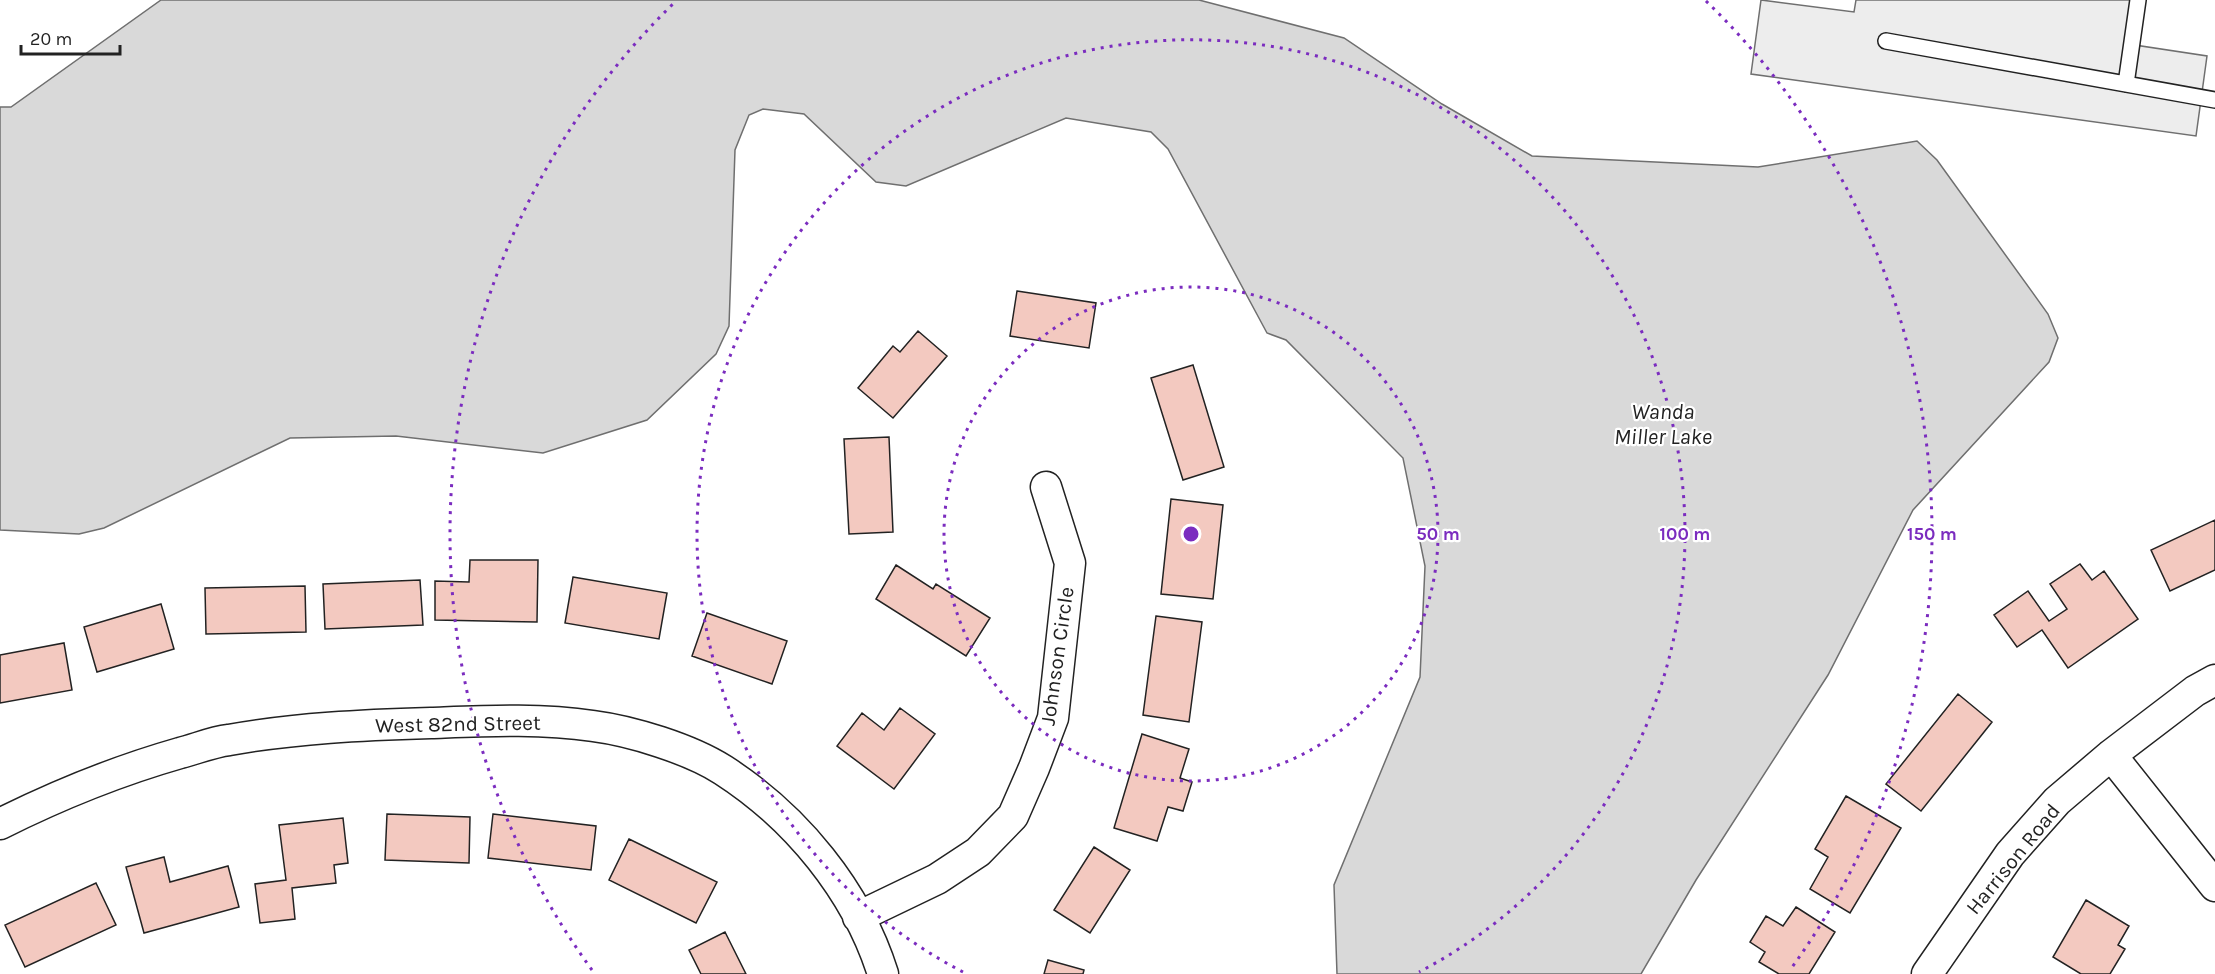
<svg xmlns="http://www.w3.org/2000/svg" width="2215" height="974" viewBox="0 0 2215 974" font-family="Karla,sans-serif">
  <rect width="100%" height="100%" fill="#fff"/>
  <!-- parking -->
  <path fill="#ededed" stroke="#6f6f6f" stroke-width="1.5" d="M1761,0l93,12 2,-12h285l-6,45 72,11 -11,80 -445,-62z"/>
  <!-- water -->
  <path fill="#d9d9d9" stroke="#6f6f6f" stroke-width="1.5" d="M161,0h1038l145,38 98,66 90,52 226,11 159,-26 20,19 111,154 10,24 -9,24 -136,148 -85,165 -132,205 -55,94h-304l-3,-89 86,-208 5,-111 -22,-108 -117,-118 -19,-7 -99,-184 -17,-17 -85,-14 -160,68 -30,-4 -72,-68 -41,-5 -14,6 -14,35 -6,176 -13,28 -69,66 -104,33 -147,-17 -106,2 -186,90 -25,6 -79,-4v-423h11z"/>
  <!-- building -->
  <path fill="#f3c9c0" stroke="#222" stroke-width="1.5" d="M1017,291l79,12 -7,45 -79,-12z
    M918,331l29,25 -54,62 -35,-30 35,-42 7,6z
    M1193,365l31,102 -41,13 -32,-102z
    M889,437l4,95 -44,2 -5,-95z
    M1171,499l52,6 -10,94 -52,-5z
    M2215,520v50l-45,21 -19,-41z
    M470,560h68l-1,62 -102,-2v-39l34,1z
    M2080,564l12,16 12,-9 34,48 -70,49 -26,-38 -25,17 -23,-32 34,-24 21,30 18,-12 -17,-25z
    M896,565l37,24 3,-5 54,34 -24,38 -90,-57z
    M573,577l94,16 -8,46 -94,-16z
    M420,580l3,45 -98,4 -2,-45z
    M305,586l1,46 -100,2 -1,-46z
    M161,604l13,45 -77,23 -13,-45z
    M707,613l80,28 -15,43 -80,-28z
    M1156,616l46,6 -13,100 -46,-7z
    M64,643l8,47 -72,13v-48z
    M1958,694l34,28 -71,89 -35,-27z
    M900,708l35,26 -41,55 -57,-43 25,-33 22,17z
    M1142,734l47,15 -9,29 12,4 -9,29 -15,-4 -11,34 -43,-13z
    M1846,796l55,32 -51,85 -40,-24 18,-32 -13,-8z
    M387,814l83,3 -1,46 -84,-3z
    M493,814l103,12 -5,44 -103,-12z
    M343,818l5,45 -14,2 2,18 -44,5 3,31 -35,4 -5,-39 31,-4 -7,-55z
    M629,839l88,43 -21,41 -87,-43z
    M1094,847l36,23 -40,63 -36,-23z
    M164,857l6,25 58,-16 11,41 -95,26 -18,-66z
    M96,883l20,42 -91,42 -20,-42z
    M2086,900l43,26 -11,19 7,4 -15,25h-29l-28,-17z
    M1796,907l39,25 -26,42h-30l-20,-12 6,-10 -15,-10 16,-26 17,10z
    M725,932l21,42h-45l-12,-24z
    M1048,960l36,10 -1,4h-39z"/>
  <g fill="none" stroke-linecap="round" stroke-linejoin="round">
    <!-- service casing -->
    <g stroke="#222" stroke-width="18">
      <path id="service" d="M1886,41l329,59
        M2126,84l12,-84"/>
    </g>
    <!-- minor casing -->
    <g stroke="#222" stroke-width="33">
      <path id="minor" d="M2111,755l104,131
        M0,824c58,-29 117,-53 180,-71 16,-4 32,-11 49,-13 67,-12 134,-15 202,-17 54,-2 108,-5 162,3 39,5 97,23 130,44 73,47 134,121 160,204
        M858,917l79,-38 41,-27 35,-36 21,-48 19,-50 17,-155 -24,-76
        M1927,974l83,-120 47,-53 54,-46 84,-64 20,-11"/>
    </g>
    <!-- service -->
    <use href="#service" stroke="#fff" stroke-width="15"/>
    <!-- minor -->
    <use href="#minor" stroke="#fff" stroke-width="30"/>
  </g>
  <!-- distance rings -->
  <g fill="none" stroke="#7b2cbf" stroke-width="3" stroke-dasharray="3 6">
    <circle cx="1191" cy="534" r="247"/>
    <path d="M963 972A494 494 0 1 1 1419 972"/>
    <path d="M592 970A741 741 0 0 1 676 1M1706 1A741 741 0 0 1 1790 970"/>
  </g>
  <g text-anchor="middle" stroke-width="4.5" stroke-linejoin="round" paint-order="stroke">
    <!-- street labels -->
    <g font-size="21" fill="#222" stroke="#fff">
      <text transform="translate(1057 656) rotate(-82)" y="7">Johnson Circle</text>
      <text transform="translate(458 724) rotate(-1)" y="7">West 82nd Street</text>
      <text transform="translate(2013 859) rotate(-51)" y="7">Harrison Road</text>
    </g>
    <!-- water labels -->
    <g font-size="22" font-style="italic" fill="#222" stroke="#fff">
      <text x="1663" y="419">Wanda<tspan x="1663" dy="25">Miller Lake</tspan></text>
    </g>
  </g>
  <circle cx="1191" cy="534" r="9" fill="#7b2cbf" stroke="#fff" stroke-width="3"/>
  <g font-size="18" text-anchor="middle" font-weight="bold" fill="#7b2cbf" stroke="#fff" stroke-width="4.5" stroke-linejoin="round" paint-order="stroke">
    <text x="1438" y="540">50 m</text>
    <text x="1685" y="540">100 m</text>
    <text x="1932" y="540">150 m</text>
  </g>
  <!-- scale -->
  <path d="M21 45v9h99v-9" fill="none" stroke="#222222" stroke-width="3"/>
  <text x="30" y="45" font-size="18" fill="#222222" stroke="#ffffff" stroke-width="4.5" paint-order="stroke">20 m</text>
</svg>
